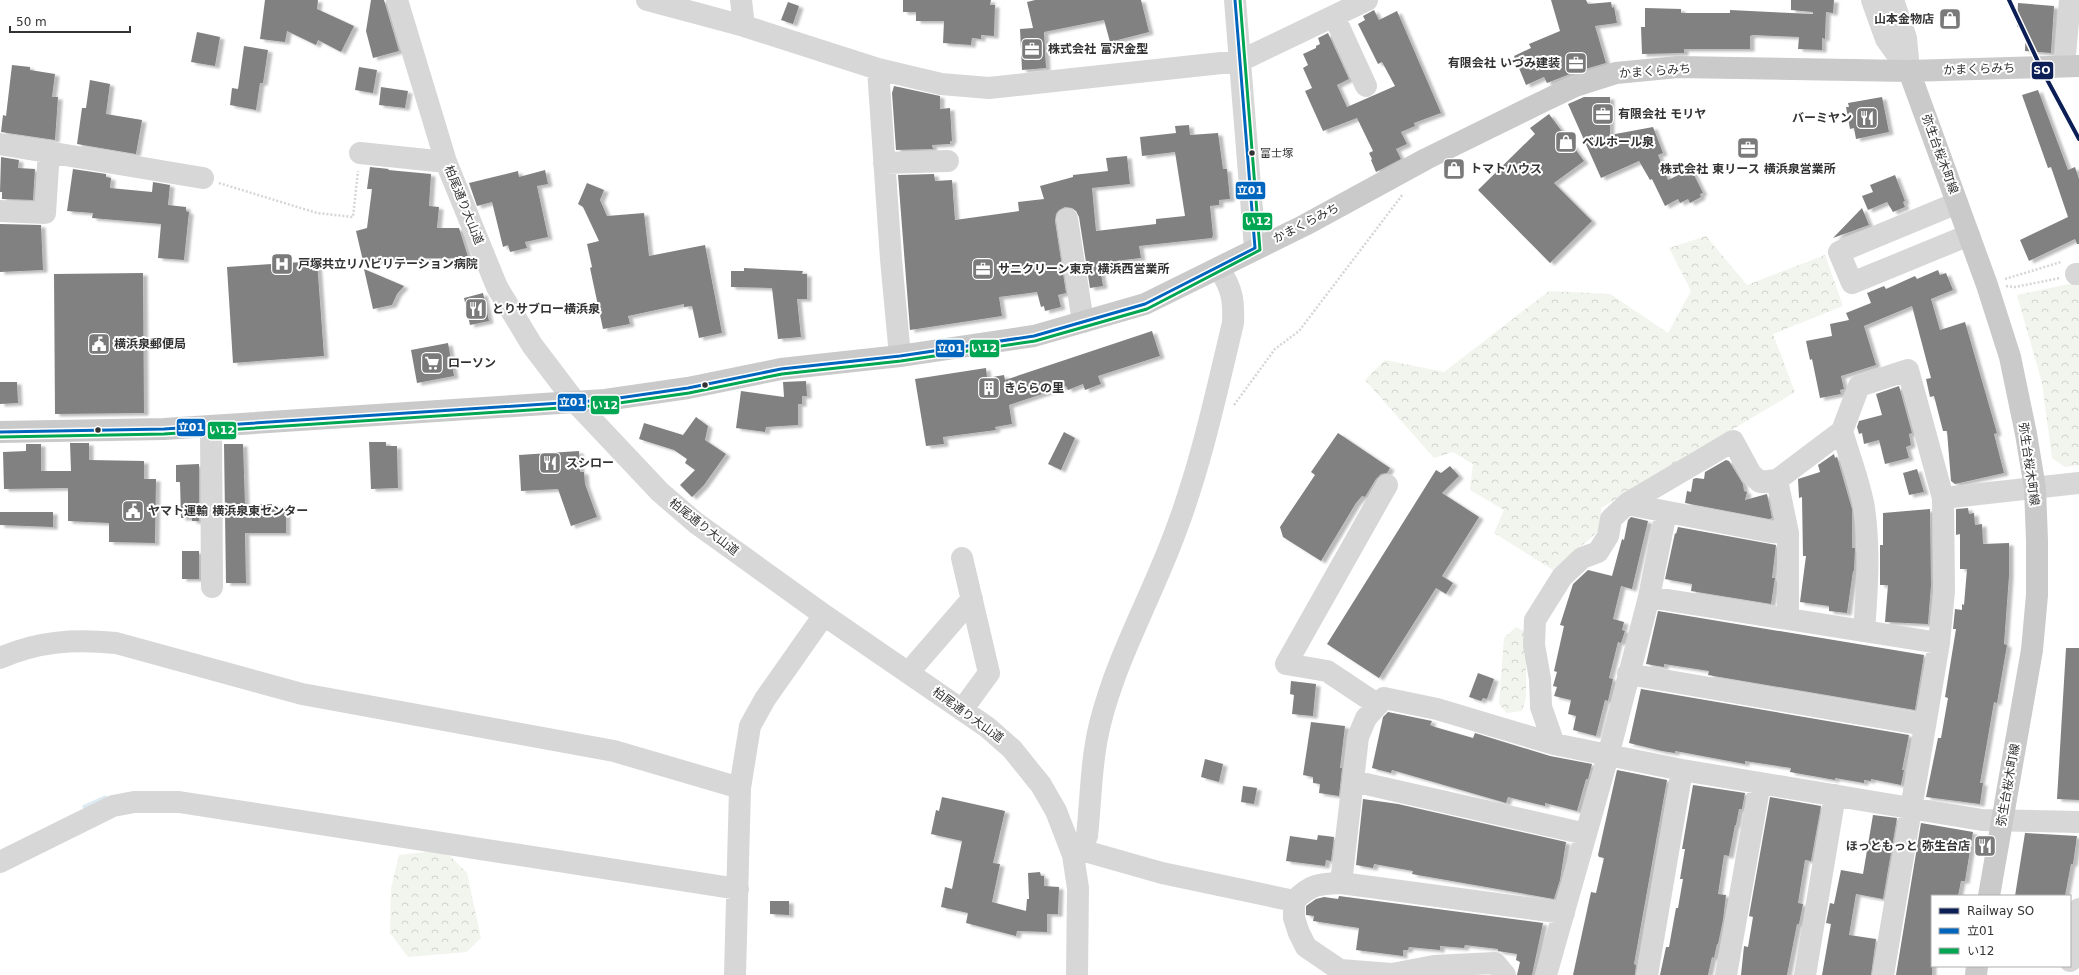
<svg xmlns="http://www.w3.org/2000/svg" width="2079" height="975" viewBox="0 0 2079 975" font-family="'DejaVu Sans','Noto Sans JP',sans-serif">
  <defs>
    <pattern id="forest-crowns" width="20" height="18" patternUnits="userSpaceOnUse"><rect width="20" height="18" fill="#f1f5ed"/><path d="M2 6a3 3 0 1 1 6 0M12 15a3 3 0 1 1 6 0" fill="none" stroke="#cfd2cc"/></pattern>
    <filter id="shadow"><feDropShadow dx="4.5" dy="2.5" stdDeviation="1" flood-color="#0004"/></filter>
  </defs>
  <rect width="100%" height="100%" fill="#fff"/>
  <!-- forest -->
  <path fill="url(#forest-crowns)" d="M1706,236l41,49 78,-30 18,51 -70,28 22,58 -194,116v21l-48,41 -59,-37 10,-23 -34,-20 3,-26 -20,-12 -19,6 -69,-78 20,-20 59,12 105,-81 61,3 58,39 23,-42 -22,-43z
    M2079,282v183l-14,2 -13,-9 -10,-75 -25,-88z
    M1516,627l10,5v66l-4,13 -15,2 -8,-9 5,-66z
    M444,850l23,23 14,65 -14,14 -59,5 -18,-24 1,-45 8,-33z"/>
  <g fill="none" stroke-linecap="round" stroke-linejoin="round">
    <!-- stream -->
    <path stroke="#ddebf3" stroke-width="5" d="M85,807l20,-9"/>
  </g>
  <!-- building -->
  <path fill="#818181" filter="url(#shadow)" d="M265,0h53l-1,9 37,17 -13,26 -23,-12 -2,5 -29,-14 -2,11 -25,-3z
    M371,0h13l15,51 -26,7 -7,-27z
    M903,0h88l-1,5h5l-1,31 -13,-1v4l-9,-1 -1,7 -28,-2 1,-22h-28v-9h-13z
    M1035,0h106l8,32 -39,10 -6,-22 -60,12 2,36 -24,2 -2,-41 13,-1 -6,-26z
    M1551,0h35l2,4 23,-2 1,6 2,-1 3,16 -22,3 11,37 -31,9 -28,11 -3,-6 -18,8 -12,-29 17,-8 -2,-4 31,-13z
    M1791,0h43l-1,13 -7,-1 -1,27 -3,-1v12l-24,-1 1,-12 -46,-2 -3,1v13h-66v4l-42,1 -1,-27h4v-19l36,1v4h49v-3l83,4v-2l-22,-2z
    M788,2l11,4 -6,18 -12,-4z
    M2018,3l36,3 -3,47 -26,-2 1,-23 -9,-1z
    M1374,10l5,10 18,-9 44,102 -27,10 1,3 -14,6 6,12 -11,5 5,10 -25,13 -5,-12 1,-1 -3,-6 4,-2 -16,-33 -34,13 -18,-40 7,-3 -9,-20 5,-3 -5,-11 13,-6v-2l4,-2 -2,-6 10,-5 21,46 -12,6 10,22 48,-21 -13,-24 -4,2 -20,-40 7,-4 -2,-4z
    M197,32l23,5 -5,29 -24,-4z
    M244,46l24,4 -5,33h-3l-4,27 -26,-5 2,-17 6,1z
    M12,65l18,2v3l25,4 -3,23h6l-3,43 -54,-8 2,-17 3,1z
    M359,67l18,3 -4,23 -18,-3z
    M90,80l20,4 -4,30 36,6 -6,34 -59,-10 5,-36h4z
    M894,86l46,10v13l10,-1 2,33h-2v3l-18,1 1,4 -37,1 -4,-57z
    M381,87l27,4 -3,17 -26,-3z
    M2038,90l30,80 7,-3 4,12v65h-2l-2,-5 -46,22 -9,-21 48,-23 -17,-50 -3,1 -26,-73z
    M1584,97h26v38l43,-8 10,26 -5,2 10,25 23,-11 12,24 -3,1 1,3 -11,6 -2,-4 -8,4 -2,-4 -13,7 -13,-27 -2,1 -11,-19 -38,17 -33,-74z
    M1882,97l7,35 -33,7 -2,-11 -4,1 -4,-22h3l-1,-4z
    M1549,114l35,47 -30,22 38,38 -42,42 -72,-73 57,-56 -5,-6z
    M1189,125l1,10 28,-2 5,36h4l3,30 -11,1v5l-9,1 3,29 -1,3 -73,8 2,12 -42,5 4,23 -13,2 -11,-71 -3,-6 -4,-3 -7,-1 -6,3 -3,4 -1,7 11,72 -8,2 3,12 -16,4 -1,-5 -3,1 -4,-15 -38,5 3,19 -92,14 -12,-155 36,-1 1,7 17,-1 3,40 64,-9 -1,-9 26,-3 -4,-13 33,-9v-2l35,-4 -2,-13 21,-2 3,28 -38,4 4,43 60,-7v-5l29,-3 -10,-64 -33,4 -2,-19 36,-4 -1,-7z
    M1,157l18,3 -1,8 17,1 -2,31 -31,-1v-7h-2z
    M370,167l19,2 -1,1 43,4 -2,32 10,1 -2,21h22l11,35 -12,4 -3,-9h-37v3h-55l-7,-30 11,-3 5,-39h-5z
    M73,169l33,5v3l5,1 -1,10 42,4 1,-10 17,3 -2,20 18,2v4l3,1 -5,48 -26,-2 3,-34 -69,-6 1,-5 -26,-2z
    M545,170l3,14 -11,2 11,51 -23,5 2,6 -17,4 -2,-7 -5,2 -11,-45 -15,4 -8,-23 49,-12 1,6z
    M1895,175l10,26 -2,1 2,5 -12,5 -6,-10 -19,8 -6,-14 11,-4 -3,-7z
    M587,183l17,7 -4,10 7,16 37,-3 5,43 56,-11 17,88 -23,5 -7,-32 -8,1v-3l-56,12 2,8 -27,5 -13,-61 2,-1 -5,-23 12,-3 -16,-34 -5,-3z
    M1862,208l7,17 -36,13z
    M0,224l41,1 2,45 -43,2z
    M317,261l7,95 -91,7 -6,-96z
    M744,268l59,3 -1,3h5v25h-10l4,38 -23,2 -6,-51 -41,-1v-16h13z
    M364,269l40,17 -7,8 -5,11 -19,4z
    M1938,270l2,5 6,-2 7,17 -22,9 9,31 25,-8 32,111 -3,1 10,39 -49,11 -4,-3 -4,-50h-4l-9,-35 -4,1 -4,-18 5,-1 -19,-72 -48,20 12,39 -35,11 3,13 -4,1 1,4 -21,4 -8,-39 -2,1 -4,-19 26,-5 -2,-12 19,-4 -3,-7 25,-10 -4,-10 17,-7 2,3 29,-13 2,3z
    M143,273l1,140 -89,1 -1,-140z
    M483,293l6,28 -19,4 -6,-27z
    M1152,331l8,25 -62,20 3,8 -16,6 -2,-6 -15,6 -2,-4 -57,19 3,19 -17,3 1,3 -53,7 1,7 -18,2 -11,-67 71,-11 1,10 17,-3 1,5z
    M448,343l6,33 -37,7 -6,-33z
    M806,381l1,15h-5v8h-4v21l-32,2 -1,5 -29,-4 5,-37 43,6 -1,-15z
    M0,382h17l1,21 -18,1z
    M1899,386l13,47 -3,1 2,11 -5,2 3,11 -24,6 -6,-24 -15,4 -2,-11 -3,1 -2,-7 2,-6 23,-6 -6,-21z
    M696,417l12,9 -3,14 21,14 -22,31 -12,12 -12,-12 15,-15 -10,-7 2,-4 -13,-9 -35,-11 5,-16 39,12z
    M1064,432l11,6 -14,32 -13,-6z
    M1338,433l52,35 -3,5 -6,1 -5,5 -11,18 -3,-1 -6,7 -35,58 -38,-24 -3,-10 35,-52 -4,-3z
    M369,442h17v4h11l1,42 -27,1z
    M70,443h19v17l55,1v18h12l-1,64 -46,-1v-19l-41,-2v-33l-64,1 -1,-37 23,-1v-7h15v27h30z
    M224,444h19l2,60h27v3h14v26h-41l1,50h-20z
    M579,451l1,21h4l1,12 12,33 -26,9 -13,-37 -37,2 -2,-36z
    M1834,454l1,4 2,-1 15,52v39h3l-1,23h-1l-6,42 -18,-2v-5l-29,-4 6,-46h-3l-1,-59 -3,1 -1,-19 22,-7 -2,-7z
    M1726,460l3,1 14,23 1,7 3,1 -2,8 22,-6 5,24 -3,1 -84,-16 2,-12 4,1 2,-13 3,-1 8,1 1,-7z
    M199,464v57h-7v-3h-11l-1,-36h-4v-17z
    M1450,466l9,10 -17,17 37,24 -37,59 11,7 -7,11 -10,-6 -57,90 -52,-34 109,-174 5,3z
    M1917,469l7,23 -15,3 -6,-22z
    M1968,508l1,6 5,-1 1,12 7,-1 1,20 26,-1v33l-5,68 3,1 -10,58 -3,-1 -14,81h3l-3,21 -54,-7 12,-59h3l7,-40 -3,-1 11,-68h-3l2,-20 7,1v-6l2,1 3,-36h-7v-35l-4,1v-26z
    M1930,509l1,76 -3,39 -43,-2 3,-37h-8v-40h3v-32z
    M0,512h53v15l-53,-2z
    M1631,517l17,4 -16,68 -11,-3 -8,33 11,3 -2,8 3,1 -4,12 -3,-1 -9,36 4,1 -5,22 -3,-1 -9,36 -23,-6 3,-14 -8,-2 3,-14 -17,-4 3,-9 -4,-1 4,-14 -3,-1 10,-45 -4,-1 13,-41 15,-14 24,6 10,-37 2,1 4,-20z
    M1678,527l98,18 -4,33h3l-4,26 -80,-13 1,-7 -27,-5 10,-46 1,1z
    M182,551h17v28h-17z
    M1658,611l266,44 -9,55 -207,-35 1,-4 -45,-7v3l-18,-3z
    M2066,648h13v152l-22,-1z
    M1478,673l16,6 -7,20 -4,-1 -2,3 -12,-4z
    M1291,681l25,3 -3,32 -21,-2 2,-19 -4,-1z
    M1641,689l268,46 -7,35h2l-3,15 -30,-6v2l-7,-1v3l-29,-5v2l-45,-8 1,-4 -46,-7v3l-64,-12 -6,-1v2l-13,-2 -33,-8z
    M1388,712l44,9 -2,4 5,2 38,11 2,-5 75,23 42,8 -4,15h-2l-9,32 -32,-8v3l-37,-9 -2,6 -114,-33 -1,3 -19,-5 11,-51z
    M1311,722l34,4 -5,42h2l-3,28 -20,-3 1,-9 -7,-1v-6l-10,-2z
    M1205,759l18,5 -4,18 -18,-5z
    M1617,770l50,10 -33,184 2,1 -1,10h-62l18,-83 5,1 8,-35 -5,-1 -1,-2z
    M1693,785l52,8 -3,16h-3l-3,16h-1l-6,31 -5,-1 -6,39 8,1 -3,25 -5,24h-1l-3,14 -2,-1 -4,18h-48l6,-28h3l7,-39h2l5,-29h-3l5,-30h-3z
    M1243,786l14,2 -3,16 -13,-2z
    M942,797l63,14 -12,52 7,1 -8,38 34,9 1,-12h2l-1,-26 12,-1 1,4h3v10l15,1 -1,27h-11v18l-30,-1 -1,5 -50,-13 2,-10 -27,-6 4,-20 7,2 10,-48 -31,-7 5,-24 3,1z
    M1770,797l51,9 -10,55 -6,-1 -7,43 5,1 -4,20h-2l-10,51h-46l3,-29 4,1 5,-30 -4,-1z
    M1363,799l35,5 168,38 -6,38 -6,19 -142,-25 1,-3 -39,-7 -1,4 -17,-3z
    M1873,815l24,3 -14,81 -27,-5 -7,41 27,4 -5,36h-49l9,-51 -5,-1 4,-20 4,1 7,-34 22,4z
    M1921,823l52,9 -8,49h-4l-3,15h-26v79h-36z
    M2025,833l52,3 -4,28h-2l-6,32h-50z
    M1318,835l16,2 -3,24 -5,-1 -1,6 -39,-5 4,-25 27,4z
    M1339,896l204,27 -11,52h-15l3,-13 -4,-2 1,-6 -19,-3v-2l-33,-4 -1,3 -24,-2v4l-31,-3 -1,3h-5v6l-47,-6 3,-22 -46,-7 1,-5 -8,-1v-9l10,-7 8,-2 14,2z
    M770,901h19v14l-19,-1z"/>
  <g fill="none" stroke-linecap="round" stroke-linejoin="round">
    <!-- path -->
    <path stroke="#d6d6d6" stroke-width="2.5" stroke-dasharray="2 2" stroke-linecap="butt" d="M219,183l98,30 36,4 5,-46
      M2005,279l56,-17
      M2006,286l9,1 45,-9
      M1234,405l41,-56 24,-18 104,-137"/>
    <!-- minor -->
    <path stroke="#d7d7d7" stroke-width="22" d="M397,0l49,162 51,125 35,58 44,58 34,36 50,53 36,31 128,92 163,112 25,22 29,36 15,26 17,44 5,33 -1,87
      M647,0l97,26 134,43 63,15 48,4 251,-27 127,-61
      M741,0l3,26
      M1235,0l20,248
      M1872,0l14,39 23,32
      M1893,0l13,38 3,32
      M1334,16l32,70
      M2064,66l6,-66
      M878,69l13,190 9,97
      M0,144l203,34
      M360,153l86,9
      M884,163l64,-2
      M1957,203l-118,49 13,31 117,-48
      M0,211l45,2 4,-62
      M1067,219l16,103
      M2076,274h3
      M211,426l1,161
      M1842,431c7,25 18,52 22,77 6,41 3,83 0,123
      M1777,480l11,53v86
      M1943,498l136,-15
      M1627,504l144,28 17,1
      M962,558l27,115 -27,37
      M1649,597l17,-85
      M0,658c39,-17 74,-19 116,-15l186,51 312,57 126,37
      M908,673l64,-74
      M1628,674l297,51
      M1378,705l-51,-34 -41,-7 101,-179
      M1554,744l-13,-37 -1,-28 -6,-34 1,-25 27,-43 20,-19 16,-6 10,-16 3,-17 17,-16 105,-62 18,33 9,8 17,-2 65,-49 17,-45 49,-16 35,128 1,93 -5,52 -56,332
      M1353,781l233,53
      M1081,850l6,-14c4,-37 4,-76 13,-112 17,-68 51,-126 75,-191 26,-68 41,-139 58,-210 1,-24 -1,-34 -14,-55
      M1073,855l8,-5 81,23 132,28
      M0,862l113,-56 21,-4h45l559,87
      M1341,883l223,30
      M2070,961l9,-52
      M735,975l5,-187 10,-62 15,-27 59,-84
      M1505,975l-10,-12 -61,3 -42,8 -52,-4 -34,-23 -7,-14 -5,-15v-17c17,-17 24,-17 47,-18l17,-146 8,-19 18,-20 53,11 117,35 128,26 300,50 97,2
      M1546,975l62,-219 41,-159 290,46
      M1647,975l35,-205
      M1726,975l34,-192
      M1805,975l30,-180"/>
    <!-- major -->
    <path stroke="#cacaca" stroke-width="22" d="M1909,71l78,214 23,72 16,77 9,54 2,52v55l-5,55 -43,246
      M0,432l164,-3 441,-29 83,-12 93,-19 119,-13 134,-20 111,-32 160,-79 121,-66 120,-59 29,-14 41,-13 62,-6 231,4 170,-5
      M1976,975l1,-9"/>
    <!-- bus-1 casing -->
    <g stroke="#fff" stroke-width="6">
      <path id="bus-1" d="M0,432l164,-3 441,-29 83,-12 93,-19 119,-13 134,-20 111,-32 110,-56 -20,-248"/>
    </g>
    <!-- bus-2 casing -->
    <g stroke="#fff" stroke-width="6">
      <path id="bus-2" d="M0,437l164,-3 441,-29 84,-12 93,-19 119,-13 134,-20 112,-32 113,-59 -20,-250"/>
    </g>
    <!-- bus-1 -->
    <use href="#bus-1" stroke="#0065bd" stroke-width="3"/>
    <!-- bus-2 -->
    <use href="#bus-2" stroke="#00a651" stroke-width="3"/>
    <!-- rail-1 casing -->
    <g stroke="#fff" stroke-width="7">
      <path id="rail-1" d="M2009,0l34,72 36,67"/>
    </g>
    <!-- rail-1 -->
    <use href="#rail-1" stroke="#0c1e56" stroke-width="4"/>
  </g>
  <!-- icons -->
  <defs>
    <g id="shop-square" transform="scale(1.15)"><rect x="-9" y="-9" width="18" height="18" rx="4" fill="#7a7a7a" stroke="#fff"/><path d="M-5-2.5h2.3a2.7 3.5 0 0 1 5.4 0H5L5.5 6h-11ZM-1.5-2.5h3a1.5 2.3 0 0 0-3 0Z" fill="#fff"/></g>
    <g id="office-square" transform="scale(1.15)"><rect x="-9" y="-9" width="18" height="18" rx="4" fill="#7a7a7a" stroke="#fff"/><path d="M-6-3h4V-5.5h4V-3h4V5H-6ZM-1-4.5V-3h2v-1.5ZM-6 0V1H6V0Z" fill="#fff"/></g>
    <g id="restaurant-square" transform="scale(1.15)"><rect x="-9" y="-9" width="18" height="18" rx="4" fill="#7a7a7a" stroke="#fff"/><path d="M-5-6h1v4h1v-4h1v4h1v-4h1v5L-1.5 .5V6h-2V.5L-5-1ZM5-6V6H3V1.5H1.5Q1.5-4 5-6Z" fill="#fff"/></g>
    <g id="hospital-square" transform="scale(1.15)"><rect x="-9" y="-9" width="18" height="18" rx="4" fill="#7a7a7a" stroke="#fff"/><path d="M-5-5h3v3.5h4V-5h3V5h-3V1.5h-4V5h-3Z" fill="#fff"/></g>
    <g id="civic-square" transform="scale(1.15)"><rect x="-9" y="-9" width="18" height="18" rx="4" fill="#7a7a7a" stroke="#fff"/><path d="M-.6-6.5H3V-4.5H.6V-3L4-1V1h2V6H-6V1h2V-1L-.6-3ZM-1.2 2.5V6h2.4V2.5Z" fill="#fff"/></g>
    <g id="supermarket-square" transform="scale(1.15)"><rect x="-9" y="-9" width="18" height="18" rx="4" fill="#7a7a7a" stroke="#fff"/><path d="M-6-5.5h2.5l.6 2H6L4.5 2H-2.5L-4.4-4H-6ZM-1.5 3.2a1.3 1.3 0 1 0 .1 0ZM3 3.2a1.3 1.3 0 1 0 .1 0Z" fill="#fff"/></g>
    <g id="building-square" transform="scale(1.15)"><rect x="-9" y="-9" width="18" height="18" rx="4" fill="#7a7a7a" stroke="#fff"/><path d="M-4-6H4V6H1V3H-1V6H-4ZM-2.5-4.3h1.7v1.8h-1.7ZM.8-4.3h1.7v1.8H.8ZM-2.5-1h1.7V.8h-1.7ZM.8-1h1.7V.8H.8Z" fill="#fff"/></g>
  </defs>
  <g fill-rule="evenodd">
    <use href="#shop-square" x="1950" y="19"/>
    <use href="#office-square" x="1032" y="49"/>
    <use href="#office-square" x="1576" y="63"/>
    <use href="#office-square" x="1603" y="114"/>
    <use href="#restaurant-square" x="1867" y="118"/>
    <use href="#shop-square" x="1566" y="142"/>
    <use href="#office-square" x="1748" y="148"/>
    <use href="#shop-square" x="1454" y="169"/>
    <use href="#hospital-square" x="282" y="264"/>
    <use href="#office-square" x="983" y="269"/>
    <use href="#restaurant-square" x="476" y="309"/>
    <use href="#civic-square" x="99" y="344"/>
    <use href="#supermarket-square" x="432" y="363"/>
    <use href="#building-square" x="989" y="388"/>
    <use href="#restaurant-square" x="550" y="463"/>
    <use href="#civic-square" x="133" y="511"/>
    <use href="#restaurant-square" x="1985" y="846"/>
  </g>
  <!-- markers -->
  <g fill="#333" stroke="#fff" stroke-width="1.5">
    <circle cx="1252" cy="153" r="3.5"/>
    <circle cx="705" cy="385" r="3.5"/>
    <circle cx="98" cy="430" r="3.5"/>
  </g>
  <g text-anchor="middle" stroke-width="4" stroke-linejoin="round" paint-order="stroke">
    <!-- bus labels -->
    <g font-size="11" fill="#333" stroke="#fff" text-anchor="start">
      <text x="1260" y="157">富士塚</text>
    </g>
    <!-- poi labels -->
    <g font-size="12" font-weight="bold" fill="#333" stroke="#fff" text-anchor="start">
      <text x="1934" y="23" text-anchor="end">山本金物店</text>
      <text x="1048" y="53">株式会社 富沢金型</text>
      <text x="1560" y="67" text-anchor="end">有限会社 いづみ建装</text>
      <text x="1618" y="118">有限会社 モリヤ</text>
      <text x="1852" y="122" text-anchor="end">バーミヤン</text>
      <text x="1582" y="146">ベルホール泉</text>
      <text x="1470" y="173">トマトハウス</text>
      <text x="1748" y="173" text-anchor="middle">株式会社 東リース 横浜泉営業所</text>
      <text x="298" y="268">戸塚共立リハビリテーション病院</text>
      <text x="998" y="273">サニクリーン東京 横浜西営業所</text>
      <text x="492" y="313">とりサブロー横浜泉</text>
      <text x="114" y="348">横浜泉郵便局</text>
      <text x="448" y="367">ローソン</text>
      <text x="1004" y="392">きららの里</text>
      <text x="566" y="467">スシロー</text>
      <text x="148" y="515">ヤマト運輸 横浜泉東センター</text>
      <text x="1970" y="850" text-anchor="end">ほっともっと 弥生台店</text>
    </g>
    <!-- street labels -->
    <g font-size="12" fill="#333" stroke="#fff">
      <text transform="translate(1979 69) rotate(-2)" y="4">かまくらみち</text>
      <text transform="translate(1655 71) rotate(-4)" y="4">かまくらみち</text>
      <text transform="translate(1940 154) rotate(70)" y="4">弥生台桜木町線</text>
      <text transform="translate(464 205) rotate(68)" y="4">柏尾通り大山道</text>
      <text transform="translate(1306 223) rotate(-27)" y="4">かまくらみち</text>
      <text transform="translate(2029 464) rotate(82)" y="4">弥生台桜木町線</text>
      <text transform="translate(704 527) rotate(38)" y="4">柏尾通り大山道</text>
      <text transform="translate(968 715) rotate(36)" y="4">柏尾通り大山道</text>
      <text transform="translate(2008 785) rotate(-80)" y="4">弥生台桜木町線</text>
    </g>
  </g>
  <g stroke="#fff" stroke-width="1.5">
    <rect x="2031" y="61" width="23" height="19" rx="4" fill="#0c1e56"/>
    <rect x="1235" y="181" width="31" height="19" rx="4" fill="#0065bd"/>
    <rect x="1242" y="212" width="31" height="19" rx="4" fill="#00a651"/>
    <rect x="969" y="339" width="31" height="19" rx="4" fill="#00a651"/>
    <rect x="935" y="339" width="30" height="19" rx="4" fill="#0065bd"/>
    <rect x="557" y="393" width="30" height="19" rx="4" fill="#0065bd"/>
    <rect x="590" y="395" width="30" height="20" rx="4" fill="#00a651"/>
    <rect x="176" y="418" width="30" height="19" rx="4" fill="#0065bd"/>
    <rect x="207" y="421" width="30" height="19" rx="4" fill="#00a651"/>
  </g>
  <g font-size="11" text-anchor="middle" font-weight="bold" fill="#fff">
    <text x="2042" y="74">SO</text>
    <text x="1250" y="194">立01</text>
    <text x="1258" y="225">い12</text>
    <text x="984" y="352">い12</text>
    <text x="950" y="352">立01</text>
    <text x="572" y="406">立01</text>
    <text x="605" y="409">い12</text>
    <text x="191" y="431">立01</text>
    <text x="222" y="434">い12</text>
  </g>
  <!-- legend -->
  <rect x="1931" y="895" width="140" height="72" fill="#ffffff" stroke="#adadad"/>
  <rect x="1939" y="908" width="20" height="6" fill="#0c1e56" stroke="#adadad"/>
  <text x="1967" y="915" font-size="12" fill="#333333">Railway SO</text>
  <rect x="1939" y="928" width="20" height="6" fill="#0065bd" stroke="#adadad"/>
  <text x="1967" y="935" font-size="12" fill="#333333">立01</text>
  <rect x="1939" y="948" width="20" height="6" fill="#00a651" stroke="#adadad"/>
  <text x="1967" y="955" font-size="12" fill="#333333">い12</text>
  <!-- scale -->
  <path d="M10 26v6h120v-6" fill="none" stroke="#333333" stroke-width="2"/>
  <text x="16" y="26" font-size="12" fill="#333333" stroke="#ffffff" stroke-width="3" paint-order="stroke">50 m</text>
</svg>
